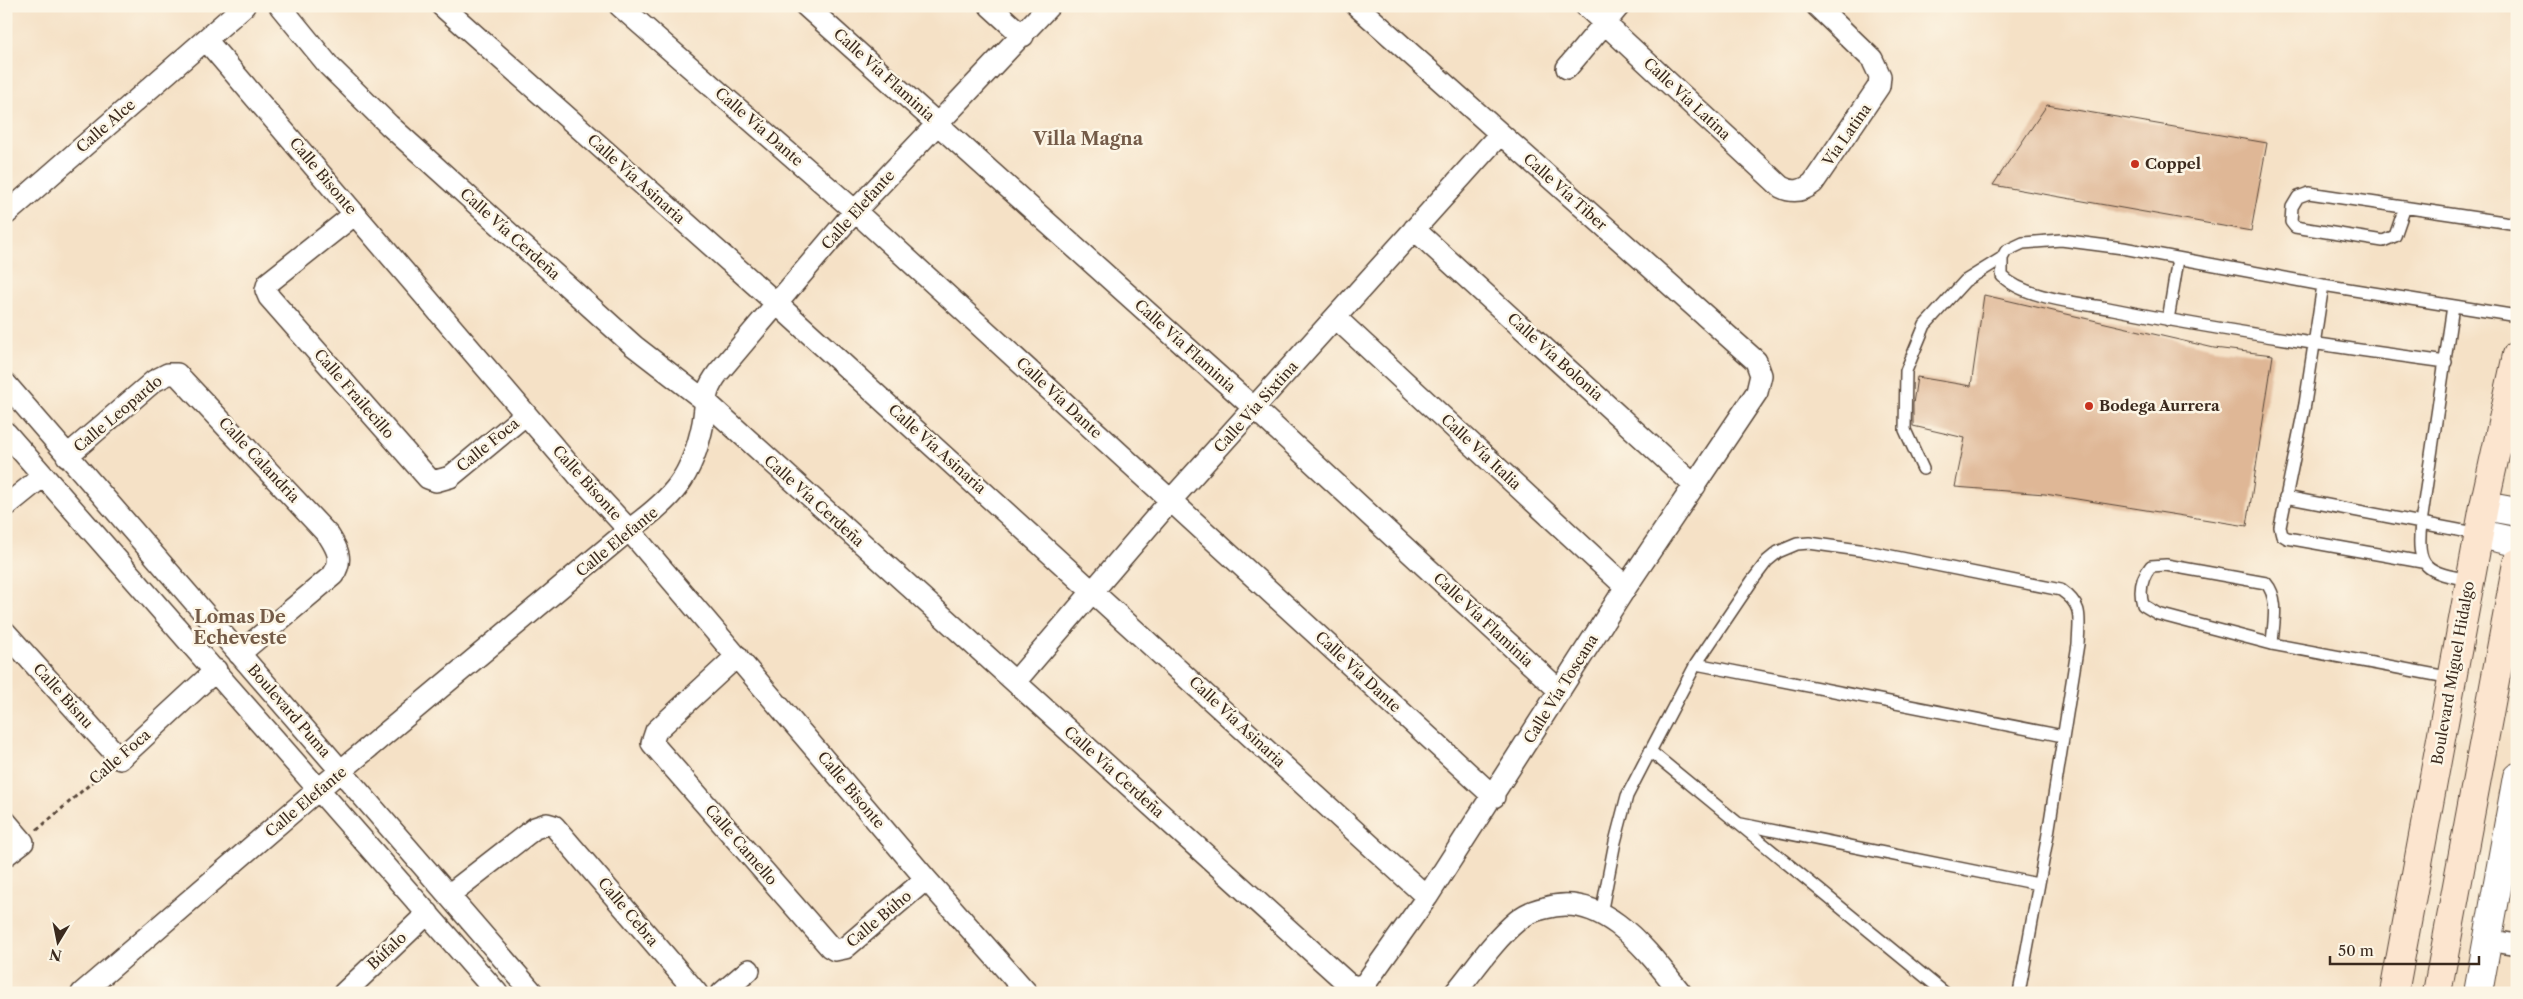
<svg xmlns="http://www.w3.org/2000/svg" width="2523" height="999" viewBox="0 0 2523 999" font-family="'Libre Caslon Text',serif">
  <rect width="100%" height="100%" fill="#fcf5e5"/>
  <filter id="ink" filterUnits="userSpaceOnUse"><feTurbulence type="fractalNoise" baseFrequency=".02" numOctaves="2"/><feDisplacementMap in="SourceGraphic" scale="10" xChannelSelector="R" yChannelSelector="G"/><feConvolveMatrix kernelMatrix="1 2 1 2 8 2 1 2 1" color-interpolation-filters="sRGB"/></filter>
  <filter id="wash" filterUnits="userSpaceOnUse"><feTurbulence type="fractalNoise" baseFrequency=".0096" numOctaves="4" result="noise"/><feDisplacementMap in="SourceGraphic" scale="20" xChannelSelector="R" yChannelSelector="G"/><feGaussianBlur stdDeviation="1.12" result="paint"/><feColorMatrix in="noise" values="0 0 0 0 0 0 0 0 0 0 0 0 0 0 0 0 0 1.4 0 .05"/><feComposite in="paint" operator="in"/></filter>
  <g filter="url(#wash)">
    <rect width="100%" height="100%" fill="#f5e1c6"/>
    <g id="blocks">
      <!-- building -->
      <path fill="#dfb796" d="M2047,105l220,38 -16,88 -258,-46z
        M1984,295l230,53 59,7 -26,171 -202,-32 -90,-7 10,-49 -52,-12v-22l4,-27 54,9z"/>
    </g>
  </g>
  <g filter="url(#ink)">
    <use href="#blocks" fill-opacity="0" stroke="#574537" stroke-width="1"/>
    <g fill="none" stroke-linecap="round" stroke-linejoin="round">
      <!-- service casing -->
      <g stroke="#574537" stroke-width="14">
        <path id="service" d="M2405,207l-10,29 -12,5 -88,-14 -4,-5 1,-15 6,-10 11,-4 208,31
          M2323,285l-18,119 -25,123 2,8 5,3 135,24
          M2453,306l-32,217c-5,46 5,49 49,57
          M2168,320l10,-61
          M2446,362c-112,-15 -223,-31 -333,-53 -31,-6 -88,-10 -111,-33v-18l4,-7 17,-8 38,-3 62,8 200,37 194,31
          M1923,469l-18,-39 1,-59 19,-46 40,-44 37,-23
          M2285,497l194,37
          M2272,644c1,-20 8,-45 -6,-61l-100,-18 -15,1c-10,12 -12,25 -8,39l15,9 114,30 180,34
          M1696,664l367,72
          M1650,751l295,242
          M1741,824l297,60
          M1601,914l14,-72 12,-46 16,-31 53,-101 56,-83 15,-20 11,-9 19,-8 12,-1 57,8 195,39c23,16 18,28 17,54l-30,190 -29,159"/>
      </g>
      <!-- minor casing -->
      <g stroke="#574537" stroke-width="24">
        <path id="minor" d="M280,6l49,60 60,59 245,221 70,54 643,583 9,4 9,-3 62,-87 199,-310 131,-195 4,-17 -5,-14 -399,-355
          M442,6l334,297 651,594
          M620,6l235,205 639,586
          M806,6l448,402 306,283
          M990,6l33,30
          M1586,6l195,181c12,6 21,5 32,-4l66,-97 1,-10 -8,-17 -55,-53
          M206,40l371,434 52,56 297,349 101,114
          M1567,68l52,-62
          M6,214l238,-208
          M355,214l-87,69 -2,7 3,7 159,181 8,3 14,-4 76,-63
          M1414,229l281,257
          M1336,318l290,269
          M6,384l527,609
          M6,433l491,560
          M67,456l87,-75 14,-7h9l152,162c9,14 14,24 4,39l-94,79
          M6,506l37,-30
          M6,633l114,126 96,-89
          M737,656l-81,75 -4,12 178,204 5,3 10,-2 81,-69
          M1015,682l156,-182 329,-366
          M6,822l17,20 -17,13
          M450,894l85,-66 12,-4 7,2 143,167
          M2487,940l30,5
          M82,993l237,-204 310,-259c44,-32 63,-52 74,-107 4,-23 0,-30 15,-50l137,-162 194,-205
          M344,993l84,-80
          M722,993l27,-23
          M1455,993c20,-24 38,-52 62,-72 7,-6 18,-11 28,-13 59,-18 103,44 136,85"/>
      </g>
      <!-- tertiary casing -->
      <g stroke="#574537" stroke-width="30">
        <path id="tertiary" d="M2484,506l33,6
          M2479,534l38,8
          M2478,993l39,-216"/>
      </g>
      <!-- secondary casing -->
      <g stroke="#574537" stroke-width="30">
        <path id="secondary" d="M2394,993l90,-487 33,-151
          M2437,993l80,-430"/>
      </g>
      <!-- path -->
      <path stroke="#574537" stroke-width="3" stroke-dasharray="4 4" stroke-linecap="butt" d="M37,830l67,-58"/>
      <!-- service -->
      <use href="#service" stroke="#fff" stroke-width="11"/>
      <!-- minor -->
      <use href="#minor" stroke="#fff" stroke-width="21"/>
      <!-- tertiary -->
      <use href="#tertiary" stroke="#fff" stroke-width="28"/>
      <!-- secondary -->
      <use href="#secondary" stroke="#fce5cf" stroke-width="28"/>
    </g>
  </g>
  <!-- markers -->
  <g fill="#c8321e" stroke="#fcf5e5" stroke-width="2">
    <circle cx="2135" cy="164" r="5"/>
    <circle cx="2089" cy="406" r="5"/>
  </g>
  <g text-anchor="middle" stroke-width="5" stroke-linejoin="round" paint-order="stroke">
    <!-- street labels -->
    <g font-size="15" fill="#3b2a1e" stroke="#fcf5e5">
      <text transform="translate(884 75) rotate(42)" y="5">Calle Vía Flaminia</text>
      <text transform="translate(1687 99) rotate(43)" y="5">Calle Vía Latina</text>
      <text transform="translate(106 126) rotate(-41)" y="5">Calle Alce</text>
      <text transform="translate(759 127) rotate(41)" y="5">Calle Vía Dante</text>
      <text transform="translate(1847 135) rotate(-55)" y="5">Vía Latina</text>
      <text transform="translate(323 176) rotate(50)" y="5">Calle Bisonte</text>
      <text transform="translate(636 179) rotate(42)" y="5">Calle Vía Asinaria</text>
      <text transform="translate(1565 192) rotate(42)" y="5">Calle Vía Tiber</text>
      <text transform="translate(858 210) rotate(-48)" y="5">Calle Elefante</text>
      <text transform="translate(510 234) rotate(42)" y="5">Calle Vía Cerdeña</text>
      <text transform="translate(1185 346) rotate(42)" y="5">Calle Vía Flaminia</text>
      <text transform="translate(1555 357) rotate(42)" y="5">Calle Vía Bolonia</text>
      <text transform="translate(354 394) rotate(49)" y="5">Calle Frailecillo</text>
      <text transform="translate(1059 398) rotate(43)" y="5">Calle Vía Dante</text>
      <text transform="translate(1256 407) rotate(-48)" y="5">Calle Vía Sixtina</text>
      <text transform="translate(118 414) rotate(-40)" y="5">Calle Leopardo</text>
      <text transform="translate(488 445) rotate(-39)" y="5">Calle Foca</text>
      <text transform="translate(937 449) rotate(42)" y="5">Calle Vía Asinaria</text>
      <text transform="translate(1481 452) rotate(43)" y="5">Calle Vía Italia</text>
      <text transform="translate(259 460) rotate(47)" y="5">Calle Calandria</text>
      <text transform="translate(587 483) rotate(48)" y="5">Calle Bisonte</text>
      <text transform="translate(814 501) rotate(42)" y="5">Calle Vía Cerdeña</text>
      <text transform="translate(617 542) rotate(-39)" y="5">Calle Elefante</text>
      <text transform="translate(1483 620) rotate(43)" y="5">Calle Vía Flaminia</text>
      <text transform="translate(1358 672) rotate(43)" y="5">Calle Vía Dante</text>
      <text transform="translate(2453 673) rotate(-80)" y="5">Boulevard Miguel Hidalgo</text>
      <text transform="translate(1561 689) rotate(-58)" y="5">Calle Vía Toscana</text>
      <text transform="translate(63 696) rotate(48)" y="5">Calle Bisnu</text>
      <text transform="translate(289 711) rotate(49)" y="5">Boulevard Puma</text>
      <text transform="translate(1237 722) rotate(43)" y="5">Calle Vía Asinaria</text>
      <text transform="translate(120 757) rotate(-41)" y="5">Calle Foca</text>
      <text transform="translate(1114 772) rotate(42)" y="5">Calle Vía Cerdeña</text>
      <text transform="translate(851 790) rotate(50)" y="5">Calle Bisonte</text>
      <text transform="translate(306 802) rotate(-40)" y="5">Calle Elefante</text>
      <text transform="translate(741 845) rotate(49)" y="5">Calle Camello</text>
      <text transform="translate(628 912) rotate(50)" y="5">Calle Cebra</text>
      <text transform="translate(879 919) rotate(-40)" y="5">Calle Búho</text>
      <text transform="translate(387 951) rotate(-43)" y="5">Búfalo</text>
    </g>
    <!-- poi labels -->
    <g font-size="15" font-weight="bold" fill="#3b2a1e" stroke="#fcf5e5" text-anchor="start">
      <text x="2145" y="169">Coppel</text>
      <text x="2099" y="411">Bodega Aurrera</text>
    </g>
    <!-- quarter labels -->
    <g font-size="18" font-weight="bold" fill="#745b48" stroke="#fcf5e5">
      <text x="1088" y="145">Villa Magna</text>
      <text x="240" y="623">Lomas De<tspan x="240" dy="21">Echeveste</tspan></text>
    </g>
  </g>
  <!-- margin -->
  <rect width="2523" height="999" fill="none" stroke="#fcf5e5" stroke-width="25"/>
  <!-- north arrow -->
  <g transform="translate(58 942) rotate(190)" stroke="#fcf5e5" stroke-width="4" paint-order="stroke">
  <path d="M0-4L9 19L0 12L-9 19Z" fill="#3b2a1e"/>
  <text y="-8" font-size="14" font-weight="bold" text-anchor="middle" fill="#3b2a1e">N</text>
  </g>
  <!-- scale -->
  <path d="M2330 956v8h149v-8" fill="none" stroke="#3b2a1e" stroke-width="2.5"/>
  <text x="2338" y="956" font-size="15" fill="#3b2a1e" stroke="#fcf5e5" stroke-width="4" paint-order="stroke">50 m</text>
</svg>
